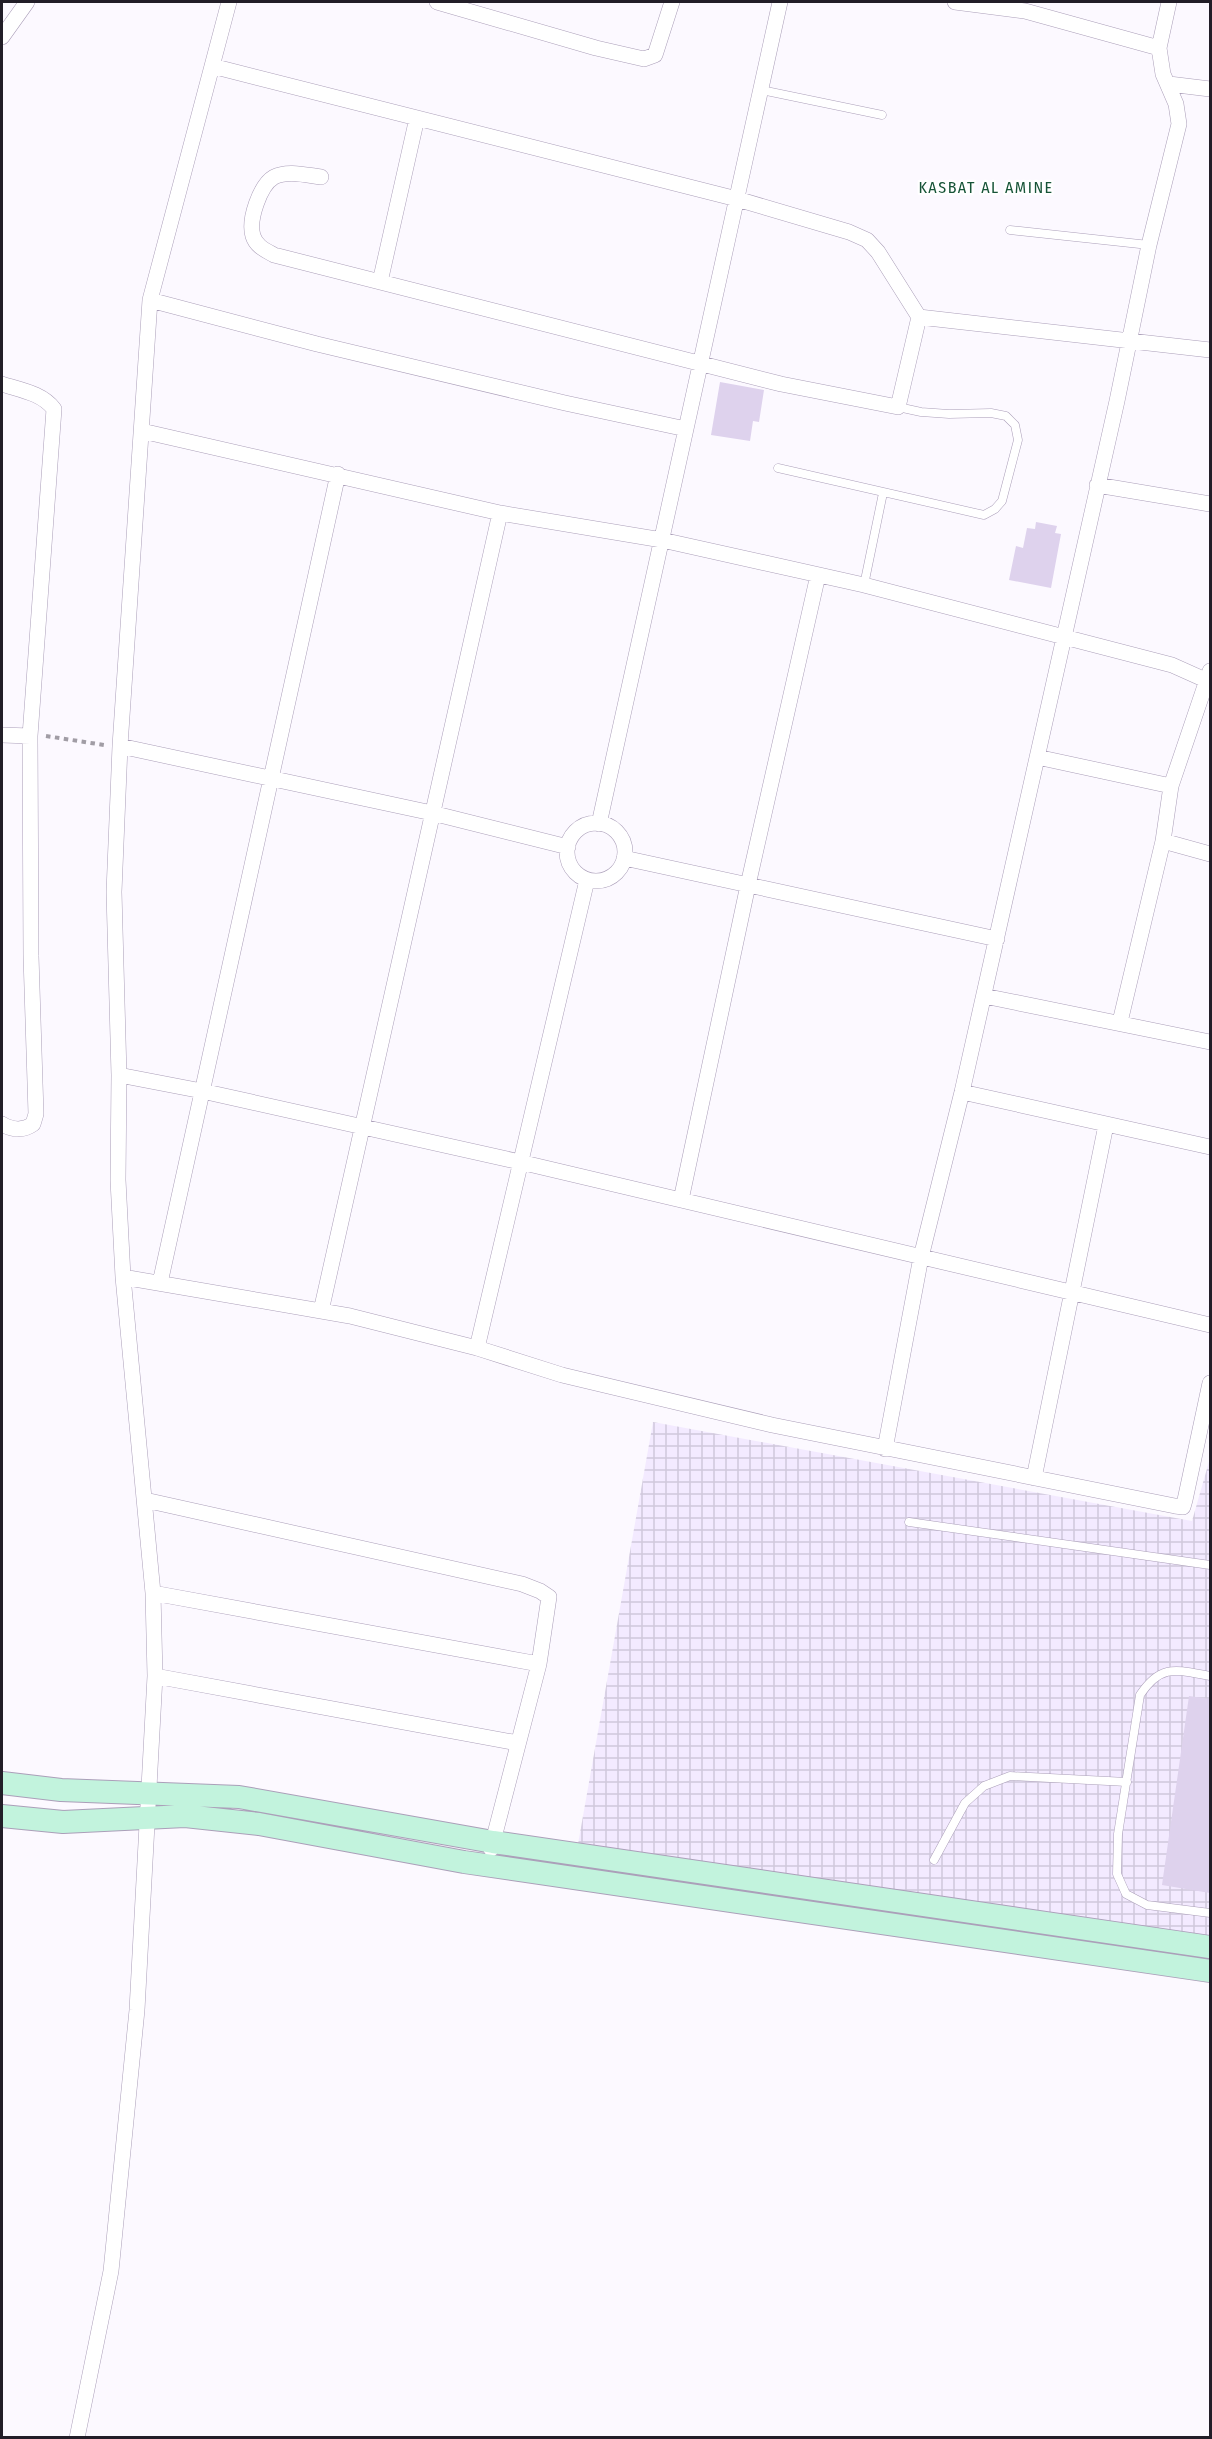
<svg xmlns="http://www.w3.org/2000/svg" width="1212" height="2439" viewBox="0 0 1212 2439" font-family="'Fira Sans Condensed',sans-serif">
  <defs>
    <pattern id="industrial-grid" width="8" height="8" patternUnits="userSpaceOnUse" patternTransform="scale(1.5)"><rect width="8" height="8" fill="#f3eaff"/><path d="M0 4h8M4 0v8" fill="none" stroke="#d0c8db"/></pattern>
  </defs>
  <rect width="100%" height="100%" fill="#fcf9ff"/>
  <!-- industrial -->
  <path fill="url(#industrial-grid)" d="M653,1422l539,99 18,-63v487l-635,-84z"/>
  <!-- building -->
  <path fill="#ded2ed" d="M720,382l44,8 -5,32 -6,-1 -3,20 -39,-6z
    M1036,522l21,4 -2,7 6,1 -10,54 -42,-8 7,-34 7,2 4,-20 8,1z
    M1189,1696l21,3v194l-48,-8z"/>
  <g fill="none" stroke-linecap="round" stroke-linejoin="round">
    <!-- lane casing -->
    <g stroke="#ab9fb9" stroke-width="9">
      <path id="lane" d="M761,90l121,25
        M1010,230l139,15
        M778,468l206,47 11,-6 7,-8 16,-61 -3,-15 -9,-9 -15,-3 -42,1 -28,-2 -23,-5
        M864,585l19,-92
        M909,1522l301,43
        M1210,1676c-33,-6 -49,-13 -70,19l-22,139 -1,40 9,20 21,11 63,8
        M934,1860l31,-57 19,-17 26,-10 117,6"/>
    </g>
    <!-- street casing -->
    <g stroke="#ab9fb9" stroke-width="16">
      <path id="street" d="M437,2l159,46 48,11 11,-4 17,-53
        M955,2l70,9 134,37
        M2,37l25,-35
        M212,66l525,133 112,33 18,8 11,12 41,65 291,33
        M1169,84l41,5
        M321,177c-15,-2 -34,-7 -47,0 -14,8 -26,43 -21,59 3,10 12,14 21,19l507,129 117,23 21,-90
        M380,282l37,-164
        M150,300l167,44 248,59 121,26
        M2,384c18,6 40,9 52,25l-24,327 1,220 5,158 -3,10c-10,7 -21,6 -31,0
        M142,431l358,82 162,27 202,45 308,80 38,17
        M1097,485l113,19
        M2,735l28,1
        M120,746l312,67 136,34
        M1037,757l134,29
        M567 852a29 29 0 1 1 58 0a29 29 0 1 1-58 0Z
        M599,824l181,-822
        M1163,841l47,13
        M624,858l373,81
        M984,996l226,46
        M1120,1022l43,-181 8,-55 39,-115
        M119,1075l83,16 318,71 690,163
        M962,1092l248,55
        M681,1200l67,-315 70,-310
        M123,1277l227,39 127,32 85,27 210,50 403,81 8,1 2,-7 25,-117
        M160,1283l178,-809
        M321,1311l179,-798
        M477,1348l110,-468
        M885,1449l36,-192 41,-165 155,-691 32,-156 30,-121 -3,-20 -13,-30 -4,-26 10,-46
        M1034,1478l72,-353
        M145,1500l377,84 18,7 9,6 -10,67 -48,185
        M153,1593l386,71
        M155,1676l363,67
        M77,2438l34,-167 26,-261 18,-334 -2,-83 -30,-316 -5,-97 1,-105 -5,-183 6,-146 30,-446 79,-298"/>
    </g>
    <!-- secondary casing -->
    <g stroke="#ab9fb9" stroke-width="24">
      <path id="secondary" d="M2,1783l59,7 178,7 254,45 717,105
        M2,1816l61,6 122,-6 74,8 205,38 746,109"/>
    </g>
    <!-- path -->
    <path stroke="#a19da5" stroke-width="4" stroke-dasharray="4.5 4.5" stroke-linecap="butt" d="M46,736l58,9"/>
    <!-- lane -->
    <use href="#lane" stroke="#fff" stroke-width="8"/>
    <!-- street -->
    <use href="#street" stroke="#fff" stroke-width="15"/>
    <!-- secondary -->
    <use href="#secondary" stroke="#c2f3dd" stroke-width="22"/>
  </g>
  <g text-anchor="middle" stroke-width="4.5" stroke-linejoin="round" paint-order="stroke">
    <!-- neighbourhood labels -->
    <g font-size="16" letter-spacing="1.5" fill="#175437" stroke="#fff">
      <text x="986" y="193">KASBAT AL AMINE</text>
    </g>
  </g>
  <!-- border -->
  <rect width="1212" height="2439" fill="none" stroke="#221e28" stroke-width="6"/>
</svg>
